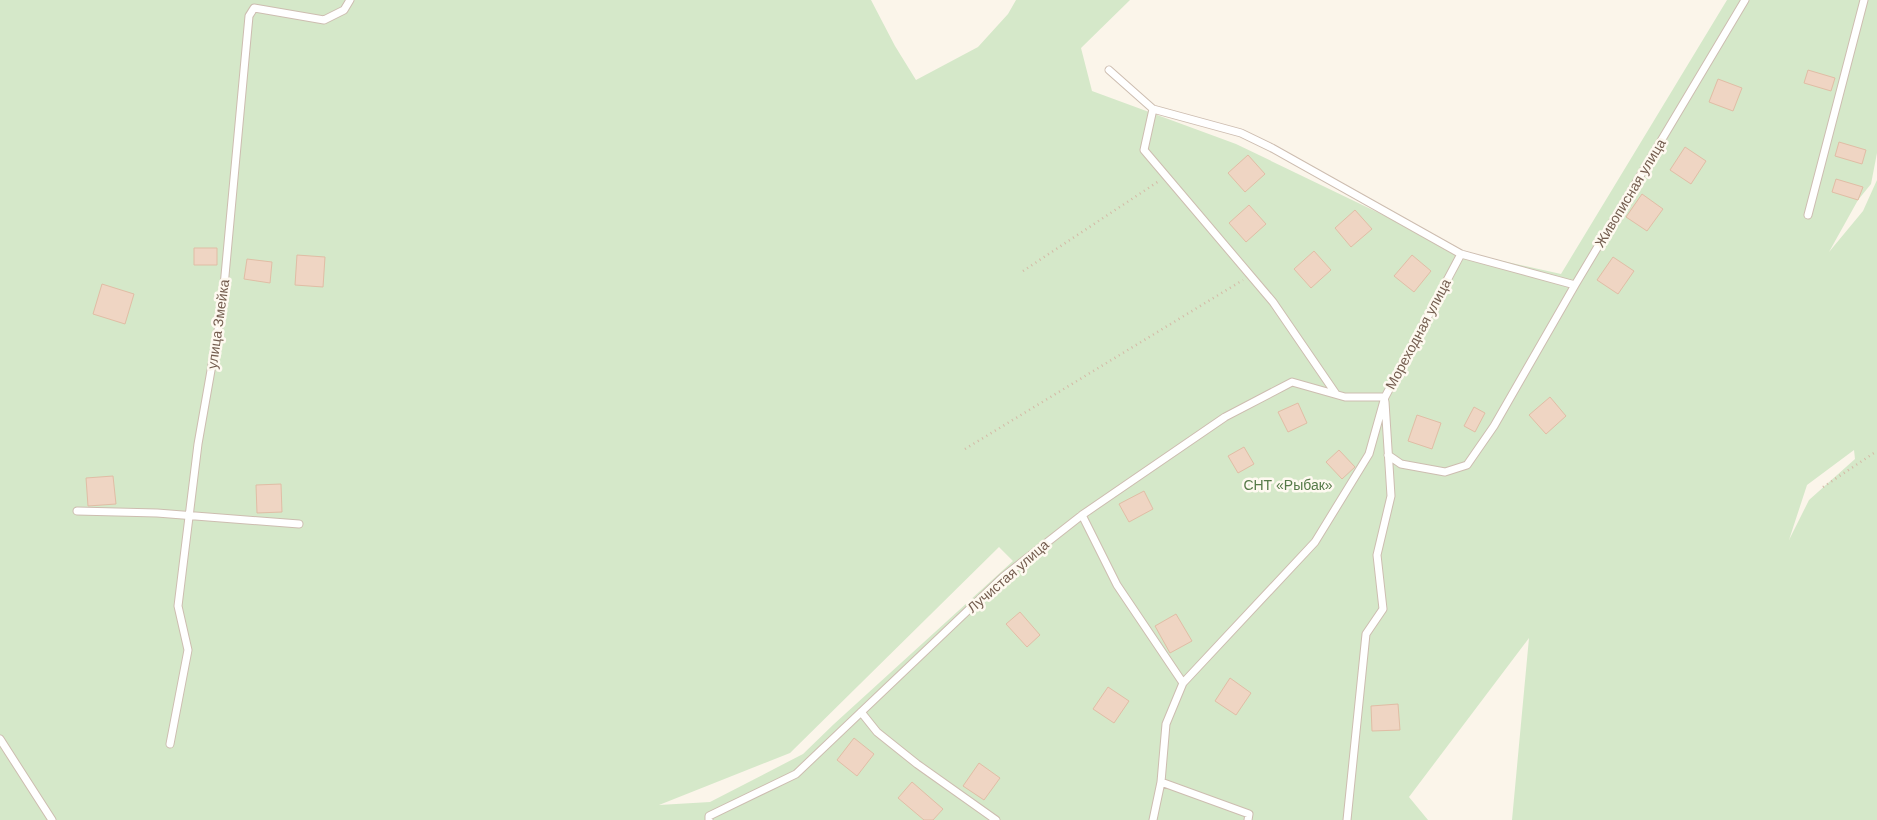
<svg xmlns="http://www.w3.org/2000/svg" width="1877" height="820" viewBox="0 0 1877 820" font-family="Helvetica,sans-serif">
  <rect width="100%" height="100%" fill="#fbf5ea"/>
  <!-- green -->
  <path fill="#d5e8c9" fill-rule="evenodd" d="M0,0h871l24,46 21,34 62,-33 30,-33 8,-14h114l-49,48 11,43 144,53 222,107 103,23 166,-274h150v153l-6,31 -13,16 -29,52 34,-41 14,-31v640h-365l17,-182 -120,159 19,23h-1428zM1854,450l1,9 -46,41 -20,40 18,-55zM999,547l14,14 -179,163 -31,30 -93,48 -51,3 131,-52z"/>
  <!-- building -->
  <path fill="#efd5c3" stroke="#e0bda5" d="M1808,70l27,8 -4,13 -27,-8z
    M1718,79l24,9 -9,23 -24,-9z
    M1839,142l27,8 -4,14 -27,-8z
    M1685,147l21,14 -15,23 -21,-14z
    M1248,155l17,19 -20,18 -17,-19z
    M1836,179l27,8 -5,13 -26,-8z
    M1642,194l21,15 -16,22 -21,-14z
    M1249,205l17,19 -20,18 -17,-19z
    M1355,210l17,19 -21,18 -16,-19z
    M194,248h23v17h-23z
    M1314,251l17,19 -20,18 -17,-19z
    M297,255l28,2 -2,30 -28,-2z
    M1412,255l19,16 -17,21 -20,-16z
    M1613,257l21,14 -16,23 -21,-14z
    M247,259l25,3 -2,21 -26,-4z
    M102,284l32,10 -9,30 -32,-10z
    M1550,397l16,19 -20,18 -17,-19z
    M1298,403l9,20 -19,9 -10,-20z
    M1474,407l11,6 -10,19 -11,-6z
    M1417,415l24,8 -9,26 -24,-8z
    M1244,447l10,17 -16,9 -10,-17z
    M1339,450l16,17 -13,12 -16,-17z
    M113,476l3,28 -28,2 -2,-28z
    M281,484l1,28 -25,1 -1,-28z
    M1144,491l9,18 -24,13 -10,-18z
    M1020,612l20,23 -13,12 -21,-23z
    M1176,614l16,27 -22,12 -15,-27z
    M1230,678l21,15 -15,22 -21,-14z
    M1108,687l21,14 -15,22 -21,-14z
    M1398,704l2,26 -28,1 -1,-25z
    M854,738l20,16 -17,22 -20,-16z
    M979,763l21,15 -16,22 -21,-14z
    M912,782l31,27 -10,11h-9l-26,-22z"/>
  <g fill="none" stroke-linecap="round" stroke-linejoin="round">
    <!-- lane casing -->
    <g stroke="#cdbdb0" stroke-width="9">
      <path id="lane" d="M1109,70l44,39 88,24 31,15 189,106 114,31 170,-285
        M1153,109l-9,41 129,152 63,92
        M1808,215l56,-215
        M1388,455l13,9 44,8 22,-7 27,-39 81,-141
        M77,511l80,2 142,11
        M1082,515l35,70 66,98
        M861,712l16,20 40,32 79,56
        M0,739l52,81
        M170,744l18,-94 -10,-44 20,-162 24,-136 27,-292 5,-8 70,12 20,-10 6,-10
        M1161,782l88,32 -1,6
        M709,820v-4l87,-42 207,-197 79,-62 143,-98 67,-35 53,15h40l76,-143
        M1153,820l8,-38 5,-58 17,-41 132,-141 54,-88 16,-57
        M1347,820l19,-186 17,-25 -6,-54 14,-59 -6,-94"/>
    </g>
    <!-- path -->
    <path stroke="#d4b9a6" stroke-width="2.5" stroke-dasharray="1 4" stroke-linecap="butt" d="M1023,271l136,-90
      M965,449l278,-169
      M1823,487l54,-36"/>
    <!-- lane -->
    <use href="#lane" stroke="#fff" stroke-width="7"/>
  </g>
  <g text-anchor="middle" stroke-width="5" stroke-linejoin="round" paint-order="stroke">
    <!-- street labels -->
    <g font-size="14" fill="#745d4f" stroke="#fef9f0">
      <text transform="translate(1630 193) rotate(-59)" y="5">Живописная улица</text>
      <text transform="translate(218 324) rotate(-82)" y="5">улица Змейка</text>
      <text transform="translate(1418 334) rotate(-62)" y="5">Мореходная улица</text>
      <text transform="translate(1008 576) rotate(-41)" y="5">Лучистая улица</text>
    </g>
    <!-- park labels -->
    <g font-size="14" fill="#557947" stroke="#fef9f0">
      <text x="1288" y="490">СНТ «Рыбак»</text>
    </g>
  </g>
</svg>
